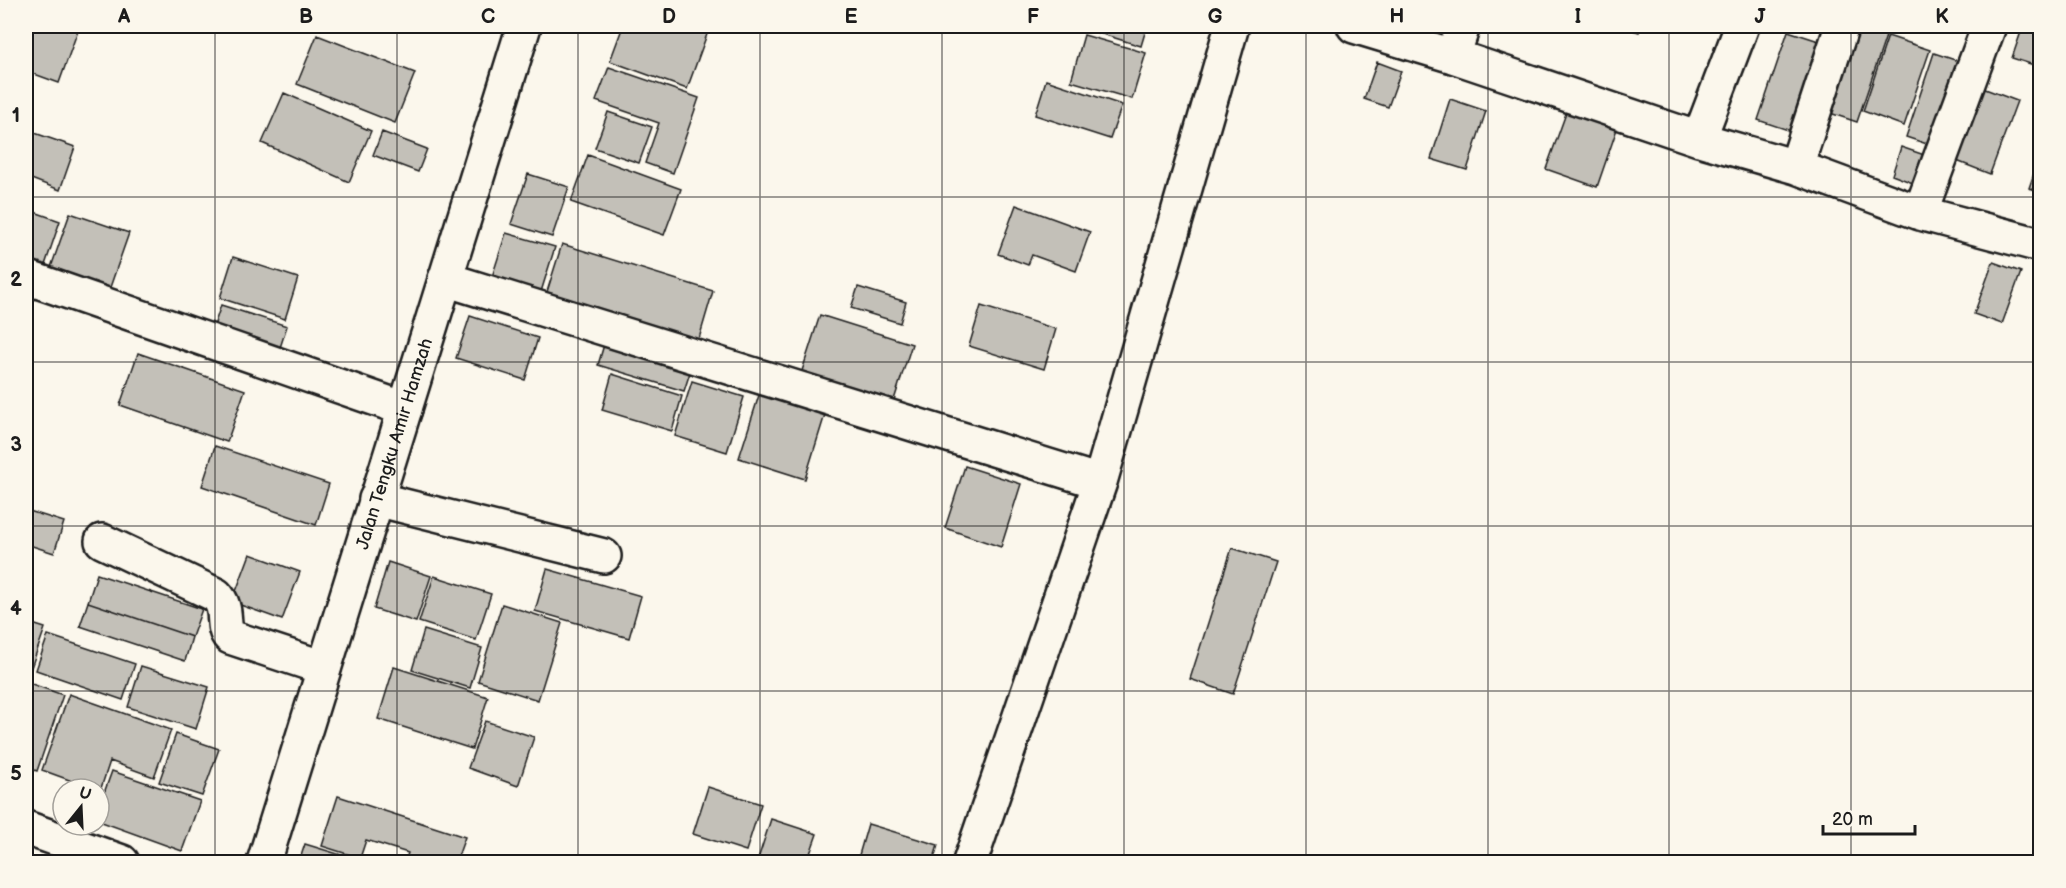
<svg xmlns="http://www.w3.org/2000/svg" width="2066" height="888" viewBox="0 0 2066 888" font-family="'Balsamiq Sans',sans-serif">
  <rect width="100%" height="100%" fill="#fbf7ec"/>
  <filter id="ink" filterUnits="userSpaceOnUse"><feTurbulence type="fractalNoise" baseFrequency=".0167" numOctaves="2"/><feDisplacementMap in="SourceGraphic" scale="12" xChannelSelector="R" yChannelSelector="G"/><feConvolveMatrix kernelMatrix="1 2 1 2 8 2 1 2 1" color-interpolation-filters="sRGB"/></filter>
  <g filter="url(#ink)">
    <!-- building -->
    <path fill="#c3c0b8" stroke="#1c1c1c" stroke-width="1.5" d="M26,26h39l13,4 -19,53 -33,-12z
      M623,26h87l-23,63 -77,-28z
      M1076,26h71l-6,20z
      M1620,26h21l-2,6z
      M1855,26l31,10 -29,86 -36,-12z
      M2023,26h17v41l-28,-9z
      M1788,31l43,14 -31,89 -42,-14z
      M317,35l98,38 -20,50 -98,-39z
      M1084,35l62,18 -14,46 -61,-18z
      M1888,36l42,14 -26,76 -41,-15z
      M1934,53l30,10 -28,84 -30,-10z
      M1377,62l24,9 -13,36 -24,-8z
      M609,67l90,31 -26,75 -28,-10 14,-40 -63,-22z
      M1046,80l76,25 -12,34 -75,-24z
      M1972,84l45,17 -27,73 -46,-18z
      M284,93l87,38 -22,51 -87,-39z
      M1450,99l36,12 -19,59 -36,-11z
      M1569,105l50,18 -22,64 -51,-18z
      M608,112l44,15 -13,36 -44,-15z
      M26,130l49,17 -15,43 -34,-13z
      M382,132l45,17 -9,23 -45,-17z
      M1901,147l35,12 -10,29 -34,-13z
      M588,155l93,34 -17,46 -93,-33z
      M2040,156v36l-11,-4z
      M528,174l41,13 -17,50 -41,-13z
      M1016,205l74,27 -14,39 -44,-16 -4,10 -30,-11z
      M26,209l34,12 -16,47 -18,-6z
      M70,213l59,20 -21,60 -59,-20z
      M506,233l49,14 -15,48 -49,-15z
      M562,244l151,47 -15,51 -152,-47z
      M233,257l65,21 -13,41 -65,-21z
      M1993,262l28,10 -19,52 -28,-10z
      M858,287l48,15 -6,21 -49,-15z
      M221,305l66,21 -10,31 -66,-22z
      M981,306l75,23 -12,40 -75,-23z
      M820,315l92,29 -19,59 -92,-29z
      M470,316l68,22 -13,42 -69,-22z
      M608,331l87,26 -11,34 -86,-26z
      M138,353l107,37 -18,52 -107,-37z
      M612,374l70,22 -10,35 -70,-21z
      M692,381l52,16 -17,55 -52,-16z
      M761,389l66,19 -22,71 -66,-21z
      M215,446l114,38 -13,41 -114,-39z
      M965,466l56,18 -20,63 -56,-19z
      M26,510l38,12 -10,31 -28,-9z
      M1232,548l44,14 -43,132 -43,-15z
      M250,554l50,18 -18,48 -50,-18z
      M388,562l43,14 -15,46 -42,-13z
      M547,569l94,27 -12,42 -94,-27z
      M97,574l105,35 -10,28 -104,-35z
      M434,576l57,18 -15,46 -57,-18z
      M88,602l104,35 -7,24 -105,-35z
      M502,604l60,19 -24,77 -60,-19z
      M26,622l19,6 -18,51h-1z
      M424,630l58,18 -12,40 -58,-18z
      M48,635l87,29 -12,36 -87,-30z
      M141,666l68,21 -13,42 -68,-22z
      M394,667l94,30 -16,52 -94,-30z
      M26,682l37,13 -26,76 -11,-4z
      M69,694l102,36 -17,47 -44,-16 -10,30 -1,-2h-5l-52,-19z
      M485,721l49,16 -16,49 -50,-18z
      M176,734l43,15 -17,47 -43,-14z
      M112,771l88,30 -18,50 -83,-30v-14z
      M708,787l53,17 -15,47 -53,-17z
      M338,796l127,41 -9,25h-51l3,-9 -42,-13 -6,18 -38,-12z
      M771,819l46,15 -10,28h-50z
      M868,824l70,21 -5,17h-76z
      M305,844l59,18h-65z"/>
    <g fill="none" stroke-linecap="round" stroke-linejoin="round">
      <!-- minor casing -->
      <g stroke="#1c1c1c" stroke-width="38">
        <path id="minor" d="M1354,26l99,30 246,83 97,28 124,46 120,32
          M1453,56l10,-30
          M1699,139l43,-113
          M1796,167l46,-141
          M1920,213l69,-187
          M26,277l379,132
          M445,279l655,203
          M376,499l228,57
          M102,541l114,54c14,14 4,31 14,42l94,31
          M26,828l96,34
          M970,862l130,-380 132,-456"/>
      </g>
      <!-- highway casing -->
      <g stroke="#1c1c1c" stroke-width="38">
        <g id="highway">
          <path id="s1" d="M264,862l260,-836"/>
        </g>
      </g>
      <!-- minor -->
      <use href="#minor" stroke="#fbf7ec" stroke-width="33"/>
      <!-- highway -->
      <use href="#highway" stroke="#fbf7ec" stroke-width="33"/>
    </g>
  </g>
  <!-- grid -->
  <path fill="none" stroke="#1c1c1c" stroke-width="1.5" stroke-opacity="0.55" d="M215,26v836M397,26v836M578,26v836M760,26v836M942,26v836M1124,26v836M1306,26v836M1488,26v836M1669,26v836M1851,26v836M26,197h2014M26,362h2014M26,526h2014M26,691h2014"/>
  <g text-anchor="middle" stroke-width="5" stroke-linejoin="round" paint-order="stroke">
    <!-- street labels -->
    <g font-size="18" fill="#1c1c1c" stroke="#fbf7ec">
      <text dy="6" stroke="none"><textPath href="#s1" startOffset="438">Jalan Tengku Amir Hamzah</textPath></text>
    </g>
  </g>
  <!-- margin -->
  <rect width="2066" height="888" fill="none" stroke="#fbf7ec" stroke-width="66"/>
  <!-- north arrow -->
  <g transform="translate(81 807) rotate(18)"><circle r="28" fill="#fbf7ec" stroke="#a29f99" stroke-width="1.5"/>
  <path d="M0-4.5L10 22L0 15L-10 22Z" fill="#1c1c1c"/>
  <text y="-9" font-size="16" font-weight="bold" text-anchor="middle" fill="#1c1c1c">U</text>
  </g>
  <!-- scale -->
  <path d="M1823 825v9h92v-9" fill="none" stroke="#1c1c1c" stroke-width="3"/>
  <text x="1832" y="825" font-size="18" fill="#1c1c1c" stroke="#fbf7ec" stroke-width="4.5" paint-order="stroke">20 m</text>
  <rect x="33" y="33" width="2000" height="822" fill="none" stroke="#1c1c1c" stroke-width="2"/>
  <g font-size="20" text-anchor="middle" font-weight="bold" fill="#1c1c1c">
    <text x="124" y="23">A</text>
    <text x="306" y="23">B</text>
    <text x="488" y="23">C</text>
    <text x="669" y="23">D</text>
    <text x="851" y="23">E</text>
    <text x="1033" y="23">F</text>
    <text x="1215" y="23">G</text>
    <text x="1397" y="23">H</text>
    <text x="1578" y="23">I</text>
    <text x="1760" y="23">J</text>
    <text x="1942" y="23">K</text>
    <text x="16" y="122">1</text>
    <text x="16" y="286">2</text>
    <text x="16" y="451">3</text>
    <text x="16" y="615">4</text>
    <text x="16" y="780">5</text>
  </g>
</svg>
